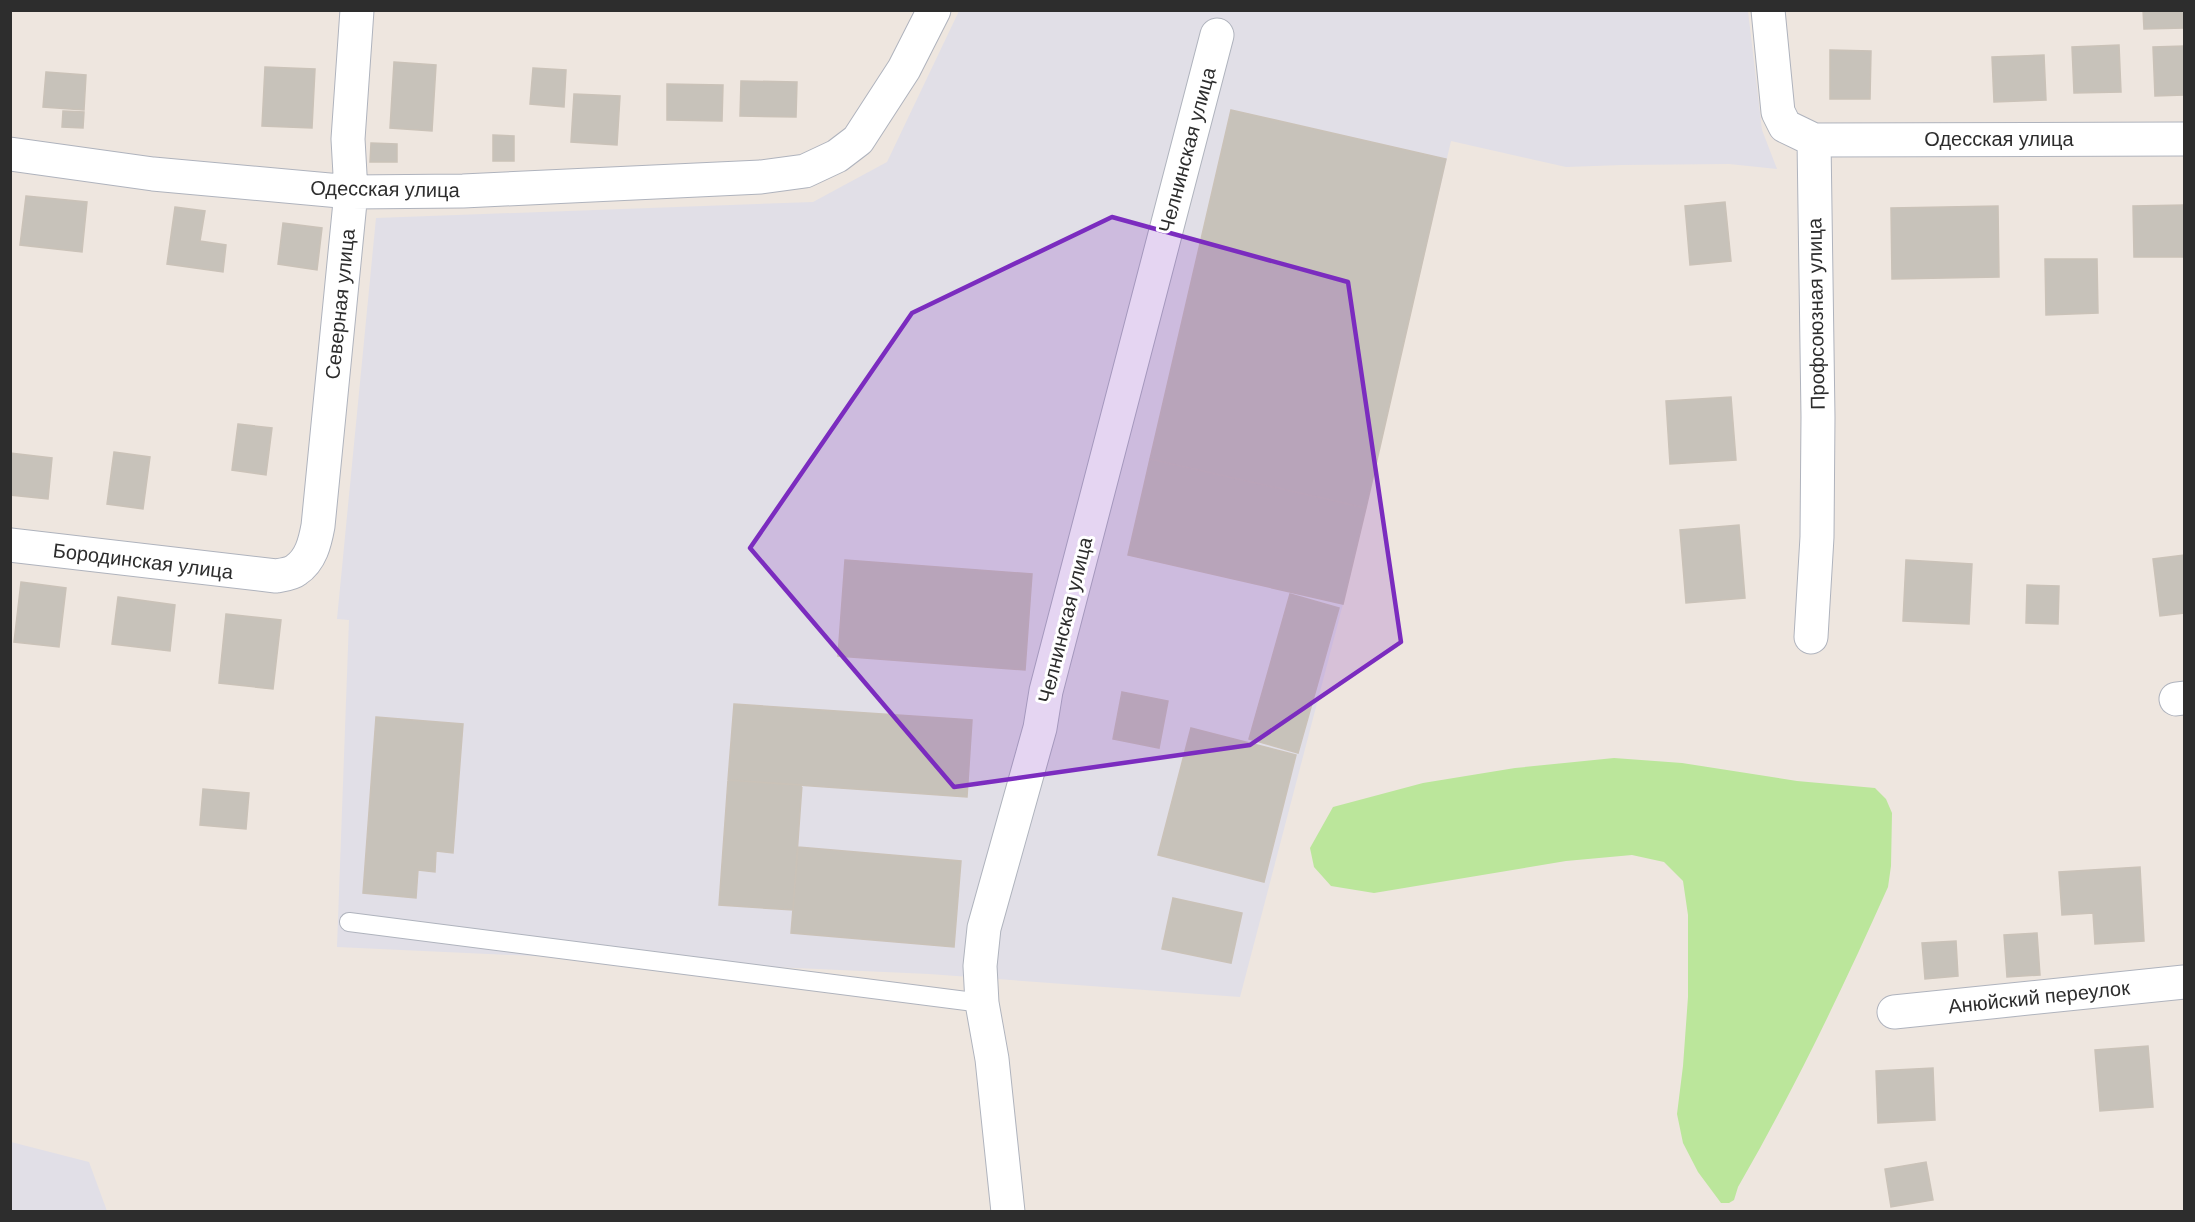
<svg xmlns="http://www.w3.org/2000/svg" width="2195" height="1222" viewBox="0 0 2195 1222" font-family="'DM Sans',sans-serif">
  <rect width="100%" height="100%" fill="#eee6df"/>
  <!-- industrial -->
  <path fill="#e1dfe7" d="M959,11h789l14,119 15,39 -48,-5 -107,1 -56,2 -115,-26 -108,463 -103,393 -311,-23 -592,-27 12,-327 -12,-1 39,-401 437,-16 74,-40z
    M11,1142l78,20 18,49h-96z"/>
  <!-- green -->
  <path fill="#bbe69b" d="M1614,758l68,5 115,18 78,7 11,11 6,14 -1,53 -3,21c-46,103 -94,203 -150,300l-4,13 -5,3h-8l-23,-31 -15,-29 -6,-29 6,-48 5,-69v-82l-5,-34 -19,-19 -32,-7 -66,6 -192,32 -43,-7 -17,-19 -4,-19 23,-41 90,-24 92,-15z"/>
  <!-- building -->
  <path fill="#c7c2ba" stroke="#cac2b8" stroke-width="1.5" d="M2143,10h41v18l-40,1z
    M2119,45l2,47 -47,1 -2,-46z
    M2184,46v49l-29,1 -2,-49z
    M1830,50l41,1 -1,48h-40z
    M2044,55l2,45 -52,2 -2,-45z
    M394,62l42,3 -4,66 -42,-3z
    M265,67l50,2 -3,59 -50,-2z
    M533,68l33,2 -2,37 -34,-3z
    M46,72l40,3 -2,35 -41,-3z
    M741,81l56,1 -1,35 -56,-1z
    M667,84l56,1 -1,36 -55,-1z
    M574,94l46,2 -3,49 -46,-3z
    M1231,110l215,49 -80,349 -216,-49z
    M63,111l21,1 -1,16 -21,-1z
    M493,135l21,1v25h-21z
    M371,143l26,1v18h-27z
    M26,196l61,6 -5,50 -62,-7z
    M1725,202l6,59 -41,4 -5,-59z
    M2184,205v52h-50l-1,-51z
    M1998,206l1,71 -107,2 -1,-71z
    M175,207l30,4 -5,30 26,4 -3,27 -56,-8z
    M283,223l39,5 -5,42 -39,-6z
    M2045,259h52l1,54 -52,2z
    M1731,397l5,63 -66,4 -4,-63z
    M238,424l34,4 -6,47 -34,-5z
    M114,452l36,5 -7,52 -36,-5z
    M10,453l42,5 -4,41 -38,-4z
    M1150,459l216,49 -23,96 -215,-49z
    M1739,525l6,73 -59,5 -6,-73z
    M2184,555v58l-24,3 -7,-57z
    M845,560l187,14 -7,96 -187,-14z
    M1906,560l66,4 -3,60 -66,-3z
    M21,582l45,6 -7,59 -45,-5z
    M2027,585l32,1 -1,38 -32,-1z
    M1290,594l49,14 -41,145 -49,-14z
    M118,597l57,8 -5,46 -58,-7z
    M226,614l55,6 -8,69 -54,-6z
    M1122,692l46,9 -9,47 -46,-9z
    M734,704l238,16 -5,77 -239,-17z
    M376,717l87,7 -10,129 -17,-2 -1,21 -17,-2 -2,28 -53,-5z
    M1191,728l105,27 -32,127 -106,-27z
    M728,780l74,5 -9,125 -74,-5z
    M203,789l46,4 -3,36 -46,-4z
    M798,847l163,14 -7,86 -163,-14z
    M2140,867l4,74 -49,3 -2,-31 -31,2 -3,-43z
    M1173,898l69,15 -11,50 -69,-14z
    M2037,933l3,42 -33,2 -3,-42z
    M1956,941l2,35 -33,3 -3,-36z
    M2148,1046l5,61 -53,4 -5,-61z
    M1933,1068l2,52 -57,3 -2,-52z
    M1926,1162l7,38 -42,7 -6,-38z"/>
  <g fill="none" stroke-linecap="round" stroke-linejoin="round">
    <!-- service casing -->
    <g stroke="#afb3bd" stroke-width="20">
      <path id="service" d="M349,922l633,81"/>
    </g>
    <!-- minor casing -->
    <g stroke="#afb3bd" stroke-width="35">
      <path id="minor" d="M1768,10l10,102 7,14 29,14 4,277 -1,120 -6,100
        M1814,140l370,-1
        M10,154l143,20 198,18 112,-1 298,-14 44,-6 32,-15 21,-16 46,-71 30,-59
        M10,545l266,31c6,-1 15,-2 20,-6 15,-10 19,-28 22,-44l33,-334 -3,-53 9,-129
        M2176,699l8,-1
        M1894,1012l290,-30
        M1008,1212l-16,-153 -10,-56 -2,-37 4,-38 56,-200 6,-37 171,-656"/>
    </g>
    <!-- service -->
    <use href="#service" stroke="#fff" stroke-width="18"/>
    <!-- minor -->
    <use href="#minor" stroke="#fff" stroke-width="33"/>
  </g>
  <!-- marked area -->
  <path fill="#7b2cbf" fill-opacity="0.2" stroke="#7b2cbf" stroke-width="4.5" stroke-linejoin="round" d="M1112,217l236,65 53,360 -151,103 -296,42 -204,-239 162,-235z"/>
  <g text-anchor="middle" stroke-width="6" stroke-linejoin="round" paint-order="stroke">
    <!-- street labels -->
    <g font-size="20" fill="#2d2d2d" stroke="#fff">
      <text x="1999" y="146">Одесская улица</text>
      <text transform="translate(1187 150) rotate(-75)" y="7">Челнинская улица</text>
      <text transform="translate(385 189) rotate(1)" y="7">Одесская улица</text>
      <text transform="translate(340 304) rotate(-84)" y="7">Северная улица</text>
      <text transform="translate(1816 314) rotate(-91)" y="7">Профсоюзная улица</text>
      <text transform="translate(143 561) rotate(7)" y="7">Бородинская улица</text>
      <text transform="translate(1065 620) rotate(-76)" y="7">Челнинская улица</text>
      <text transform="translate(2039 997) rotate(-6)" y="7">Анюйский переулок</text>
    </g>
  </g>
  <!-- border -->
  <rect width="2195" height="1222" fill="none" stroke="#2d2d2d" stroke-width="24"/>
</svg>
